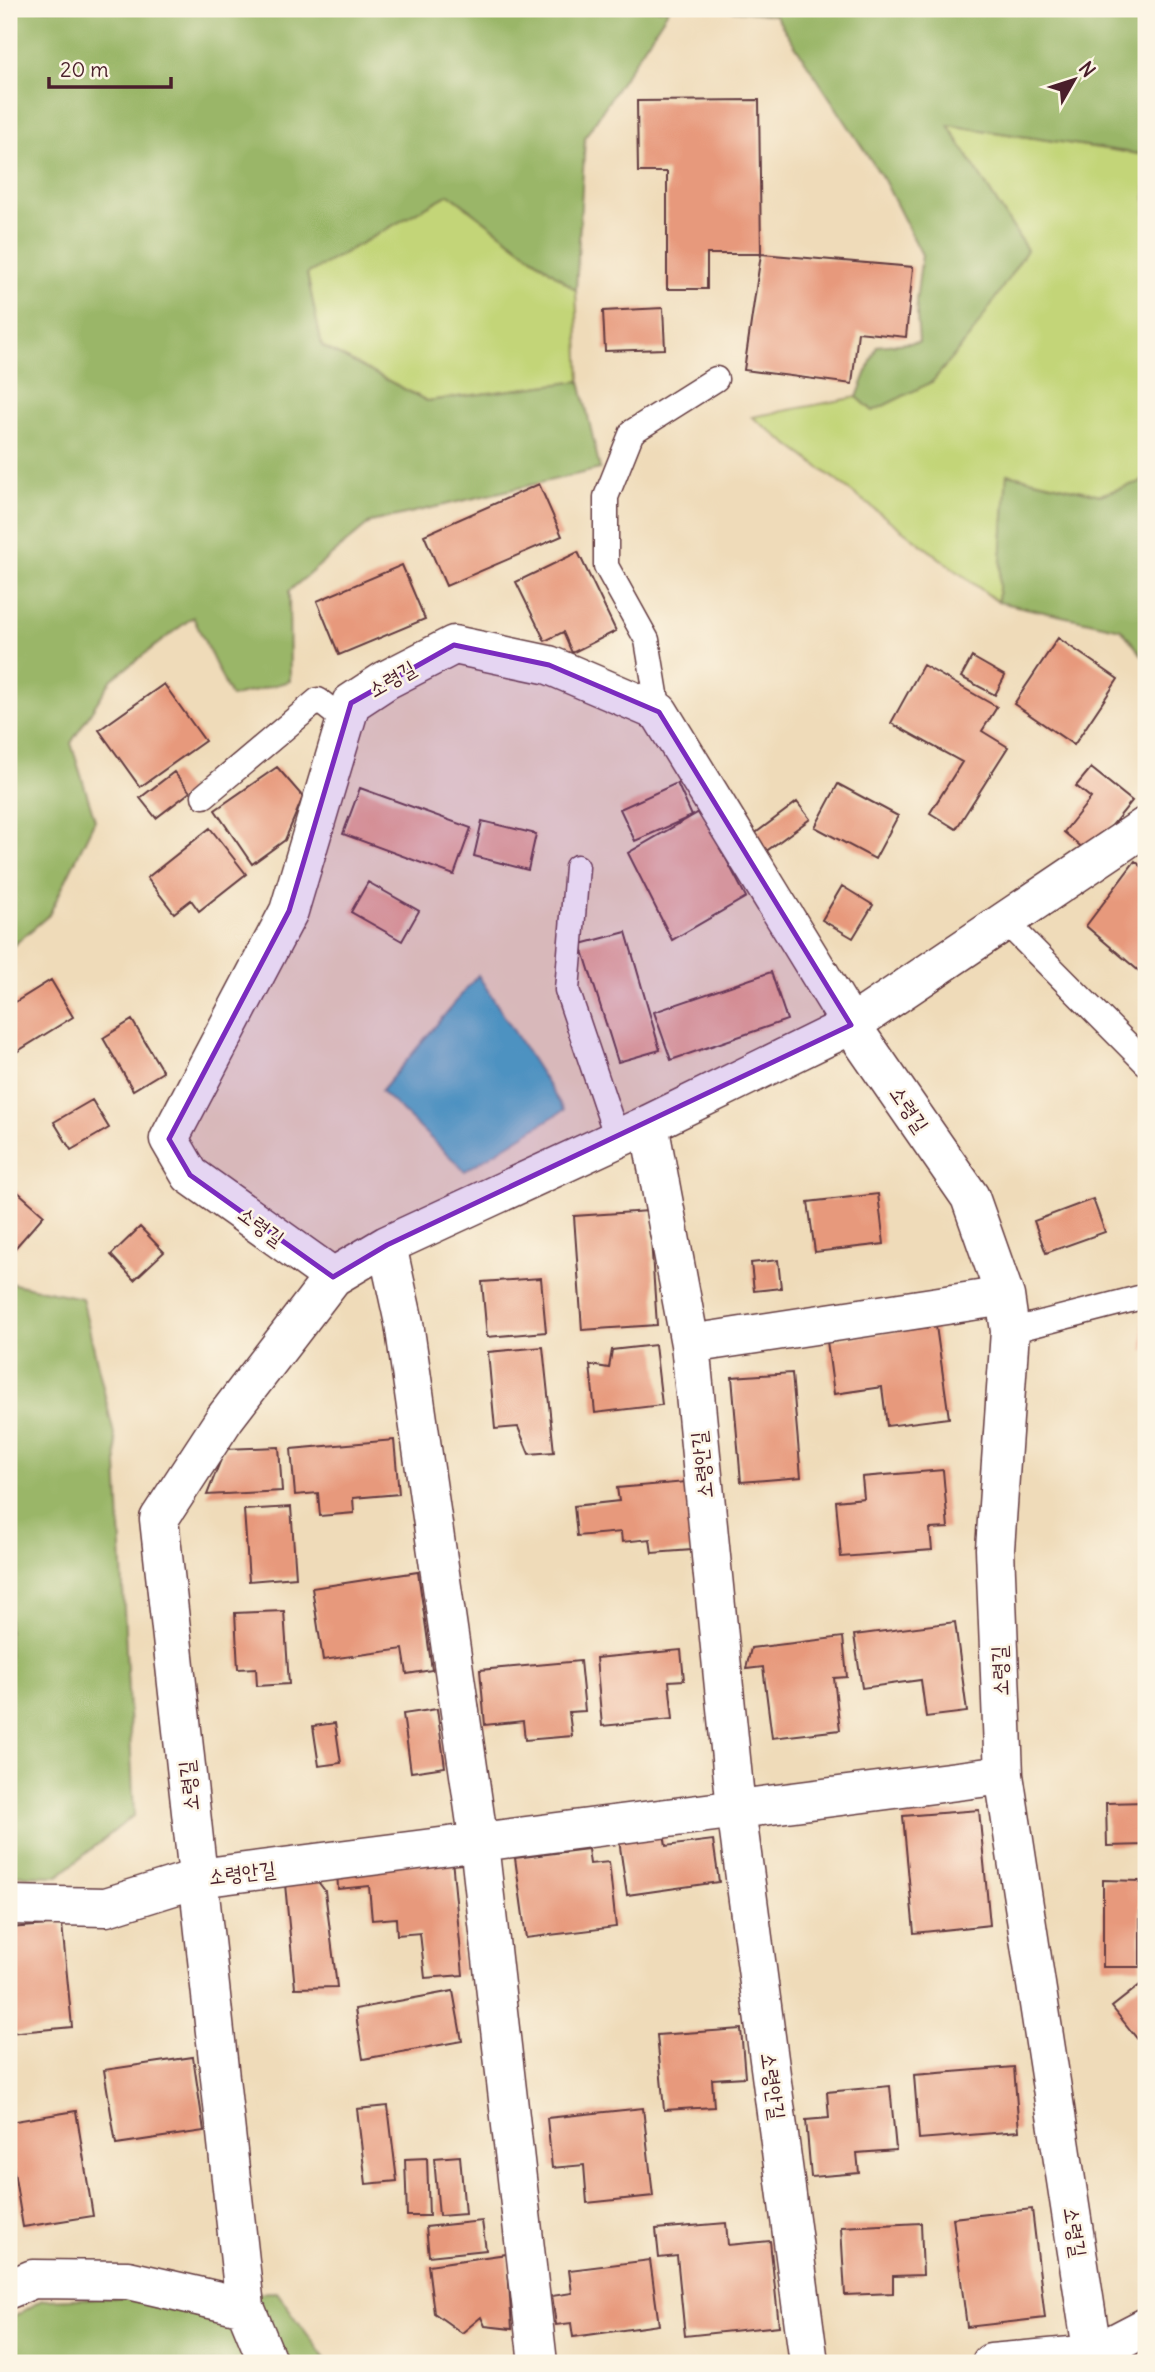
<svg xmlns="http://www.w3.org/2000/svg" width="1155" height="2372" viewBox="0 0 1155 2372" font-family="Delius,'Poor Story',sans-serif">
  <rect width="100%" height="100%" fill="#fcf5e5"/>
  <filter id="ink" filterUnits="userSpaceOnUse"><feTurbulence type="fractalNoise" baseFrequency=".0143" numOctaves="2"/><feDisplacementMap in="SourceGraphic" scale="14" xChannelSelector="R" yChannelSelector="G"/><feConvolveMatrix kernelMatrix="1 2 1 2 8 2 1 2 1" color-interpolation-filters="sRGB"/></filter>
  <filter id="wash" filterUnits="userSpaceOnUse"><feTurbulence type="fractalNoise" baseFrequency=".00686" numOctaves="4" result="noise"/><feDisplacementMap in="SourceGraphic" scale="28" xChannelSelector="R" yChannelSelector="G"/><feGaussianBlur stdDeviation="1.57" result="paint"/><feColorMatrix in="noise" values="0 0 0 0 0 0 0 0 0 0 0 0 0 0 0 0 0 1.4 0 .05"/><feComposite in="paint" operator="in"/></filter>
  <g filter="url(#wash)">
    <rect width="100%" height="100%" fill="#efdbb9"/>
    <!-- green -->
    <path fill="#c3d578" stroke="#867a52" stroke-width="2" d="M948,125l198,30v325l-46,15 -93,-21 -9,128 -246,-185 105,-20 16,14 154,-161z
      M449,194l127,96 4,91 -153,20 -106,-55 -14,-72z"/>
    <!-- forest -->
    <path fill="#9ab668" stroke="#726a4a" stroke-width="2" d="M9,9h660l-84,128 -9,153 -127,-96 -142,80 15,72 105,55 153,-20 20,88 -229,53 -82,69 1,90 -59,16 -38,-80 -81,62 -41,64 24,77 -46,95 -40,34z
      M720,9h426v146l-198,-30 79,125 -55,84 -40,48 -59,29 -16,-14 20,-51 42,-4 -3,-41 6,-46 -38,-75 -109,-165z
      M1007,474l93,21 46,-15v180l-25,-31 -123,-27z
      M9,1283l73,15 34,145 18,372 -76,61 -49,-1z
      M277,2292l51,71h-319v-43l33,-20z"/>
    <!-- water -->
    <path fill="#42acc2" stroke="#466676" stroke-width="2" d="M478,975l86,135 -99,61 -84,-80z"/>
    <g id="blocks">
      <!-- building -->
      <path fill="#e7997b" d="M759,100l2,154h-54v35h-40v-117h-29l-1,-71z
        M761,254l152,13 -7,70 -48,-5 -6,52 -108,-14z
        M663,308l2,41 -60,2 -2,-40z
        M539,484l23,52 -116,50 -22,-51z
        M578,552l38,79 -44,22 -9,-21 -18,9 -29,-59z
        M402,565l23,54 -86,36 -22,-54z
        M1058,638l60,41 -44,66 -60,-41z
        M972,657l33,19 -10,19 -34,-18z
        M923,665l74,42 -15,24 26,16 -52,82 -26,-16 32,-51 -71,-39z
        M164,684l41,57 -65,46 -41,-57z
        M277,767l26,30 -18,43 -33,24 -37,-54z
        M1091,768l41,33 -30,37 -17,12 -21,-18 27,-34 -15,-12z
        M174,772l16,20 -34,26 -16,-20z
        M677,783l15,33 -57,25 -15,-32z
        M838,784l60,32 -23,43 -60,-32z
        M360,788l111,40 -17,47 -111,-41z
        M797,802l13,17 -45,33 -12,-17z
        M701,811l45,86 -74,43 -44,-87z
        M482,821l54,13 -8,36 -54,-14z
        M210,828l36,46 -47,37 -8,-11 -17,13 -27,-35z
        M1135,861l11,9v107l-60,-51z
        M368,882l51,29 -17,30 -51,-29z
        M842,886l31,19 -20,33 -31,-18z
        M626,932l34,118 -42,12 -37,-118z
        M771,972l16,48 -116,40 -17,-48z
        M51,980l22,37 -60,37 -4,-7v-41z
        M132,1020l31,52 -30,18 -30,-52z
        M92,1100l17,28 -38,22 -17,-28z
        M9,1184l35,31 -35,40z
        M878,1194l6,50 -69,8 -7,-50z
        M1093,1199l12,33 -59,21 -12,-32z
        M649,1211l8,114 -75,5 -8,-114z
        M140,1227l24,25 -30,28 -23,-25z
        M778,1260l3,28 -27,3 -3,-28z
        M541,1278l5,54 -59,5 -5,-55z
        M1142,1312h4v38h-3z
        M936,1326l13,92 -62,8 -5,-39 -48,7 -7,-53z
        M655,1345l7,60 -67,8 -5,-48 19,3 3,-18z
        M543,1347l11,105 -25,2 -11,-27 -23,2 -7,-77z
        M792,1373l9,104 -60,5 -9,-105z
        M394,1440l5,54 -46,4 1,15 -34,3 -2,-23 -23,2 -4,-46z
        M279,1447l3,44 -75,4 18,-46z
        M943,1470l5,58 -18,1 2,21 -91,7 -5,-56 28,-3 -2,-21z
        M686,1482l6,68 -40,3 -2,-14 -28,3 -1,-10 -44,4 -3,-30 45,-5 -2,-13z
        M291,1507l5,70 -47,4 -5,-71z
        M418,1572l14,98 -25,4 -4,-25 -80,11 -11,-72z
        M284,1611l5,73 -32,2 -1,-18 -18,1 -3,-56z
        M955,1622l12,90 -41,5 -5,-37 -59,8 -8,-53z
        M843,1637l4,40 -13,1 6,52 -68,8 -9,-71 -17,2 5,-21z
        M681,1650l3,30 -15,1 4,38 -71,7 -6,-68z
        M580,1661l5,50 -16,1 3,24 -47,4 -2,-19 -38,4 -5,-55z
        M437,1709l8,58 -34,5 -8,-58z
        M335,1723l6,40 -22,3 -6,-40z
        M1146,1802v43l-39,1 -1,-43z
        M979,1810l11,115 -76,8 -11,-117z
        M663,1827l3,19 47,-6 6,42 -92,13 -9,-62z
        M588,1849l2,15 19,-2 7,65 -90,11 -11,-80z
        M452,1859l11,116 -38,3 -5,-45 -23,2 -1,-17 -24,2 -3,-34 -31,3 -1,-20z
        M316,1879l9,12 12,96 -42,1 -10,-104z
        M1103,1880l37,1v86h-37z
        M62,1924l10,103 -63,6v-105z
        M1140,1985l6,7v43l-7,6 -27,-34z
        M453,1991l9,50 -99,18 -8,-50z
        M741,2029l4,48 -33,2 2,28 -50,3 -7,-75z
        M193,2057l11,74 -88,13 -12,-74z
        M1014,2067l5,64 -100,8 -5,-64z
        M890,2086l6,64 -39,3 2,20 -48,4 -5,-57 23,-2 -2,-26z
        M388,2106l9,75 -31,3 -9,-75z
        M643,2108l10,88 -66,7 -3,-38 -32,3 -5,-50z
        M76,2111l17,105 -70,11 -14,-86v-19z
        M460,2156l5,58 -26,2 -5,-58z
        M427,2158l2,58h-22l-2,-57z
        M1032,2209l13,109 -78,9 -14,-109z
        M482,2221l4,29 -57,6 -3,-29z
        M726,2223l2,22 42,-4 9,85 -94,10 -8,-80 -18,2 -3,-29z
        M921,2223l2,52 -30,1v17l-48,2 -4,-68z
        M507,2254l5,75 -27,-3 -4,-9 -19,16 -28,-20 -6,-48z
        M650,2260l9,65 -86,12 -2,-14 -15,2 -4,-29 20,-3 -3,-23z"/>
    </g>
  </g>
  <g filter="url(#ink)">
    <use href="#blocks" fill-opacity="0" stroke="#633b40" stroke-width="2"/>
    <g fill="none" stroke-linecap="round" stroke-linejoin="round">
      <!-- lane casing -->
      <g stroke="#633b40" stroke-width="27">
        <path id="lane" d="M659,712l-12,-72 -41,-74v-69l26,-65 84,-53
          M204,796l114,-96 27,21
          M577,867l-10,123 50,148
          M1005,921l141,142
          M1010,1331l136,-35"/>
      </g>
      <!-- street casing -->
      <g stroke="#633b40" stroke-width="41">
        <path id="street" d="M649,1124l41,220 46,465 73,554
          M387,1245l17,78 75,521 59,519
          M333,1277l-143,-102 -21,-36 120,-228 62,-208 35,-23 68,-35 95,20 110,47 192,313 119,172 35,99 5,35 -15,218 9,226 90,588
          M690,1344l315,-48
          M9,1905l97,2 93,-29 805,-103
          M9,2289l24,-10 95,1 117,27
          M268,2363l-23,-56 -86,-788 66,-101 108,-141 54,-32 262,-121 202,-99 295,-199
          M991,2363l103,-9 52,-27"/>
      </g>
      <!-- lane -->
      <use href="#lane" stroke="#fff" stroke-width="24"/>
      <!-- street -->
      <use href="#street" stroke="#fff" stroke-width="38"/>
    </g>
  </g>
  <!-- marked area -->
  <path fill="#7b2cbf" fill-opacity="0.2" stroke="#7b2cbf" stroke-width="5" stroke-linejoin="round" d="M454,645l95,20 110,47 192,313 -464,220 -54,32 -143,-102 -21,-36 120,-228 62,-208z"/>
  <g text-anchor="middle" stroke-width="5" stroke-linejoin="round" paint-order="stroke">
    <!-- street labels -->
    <g font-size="21" fill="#4a1f2b" stroke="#fcf5e5">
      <text transform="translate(392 679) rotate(-30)" y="7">소령길</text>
      <text transform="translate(909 1109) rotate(56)" y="7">소령길</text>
      <text transform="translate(261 1226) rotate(36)" y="7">소령길</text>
      <text transform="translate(702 1465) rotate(-96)" y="7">소령안길</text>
      <text transform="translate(1000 1671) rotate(-92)" y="7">소령길</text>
      <text transform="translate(189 1786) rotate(-96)" y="7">소령길</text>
      <text transform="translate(242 1873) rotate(-7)" y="7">소령안길</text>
      <text transform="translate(773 2086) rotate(82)" y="7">소령안길</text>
      <text transform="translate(1075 2232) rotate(81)" y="7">소령길</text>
    </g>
  </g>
  <!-- margin -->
  <rect width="1155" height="2372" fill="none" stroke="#fcf5e5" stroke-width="35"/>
  <!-- north arrow -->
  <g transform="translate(1074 80) rotate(51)" stroke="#fcf5e5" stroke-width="5" paint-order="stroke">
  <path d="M0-5L12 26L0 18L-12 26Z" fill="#4a1f2b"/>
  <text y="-10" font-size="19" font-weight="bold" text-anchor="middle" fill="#4a1f2b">N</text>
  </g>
  <!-- scale -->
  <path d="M49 77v10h122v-10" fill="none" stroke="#4a1f2b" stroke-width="3.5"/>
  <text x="60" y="77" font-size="21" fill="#4a1f2b" stroke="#fcf5e5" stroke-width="5" paint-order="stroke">20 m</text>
</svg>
